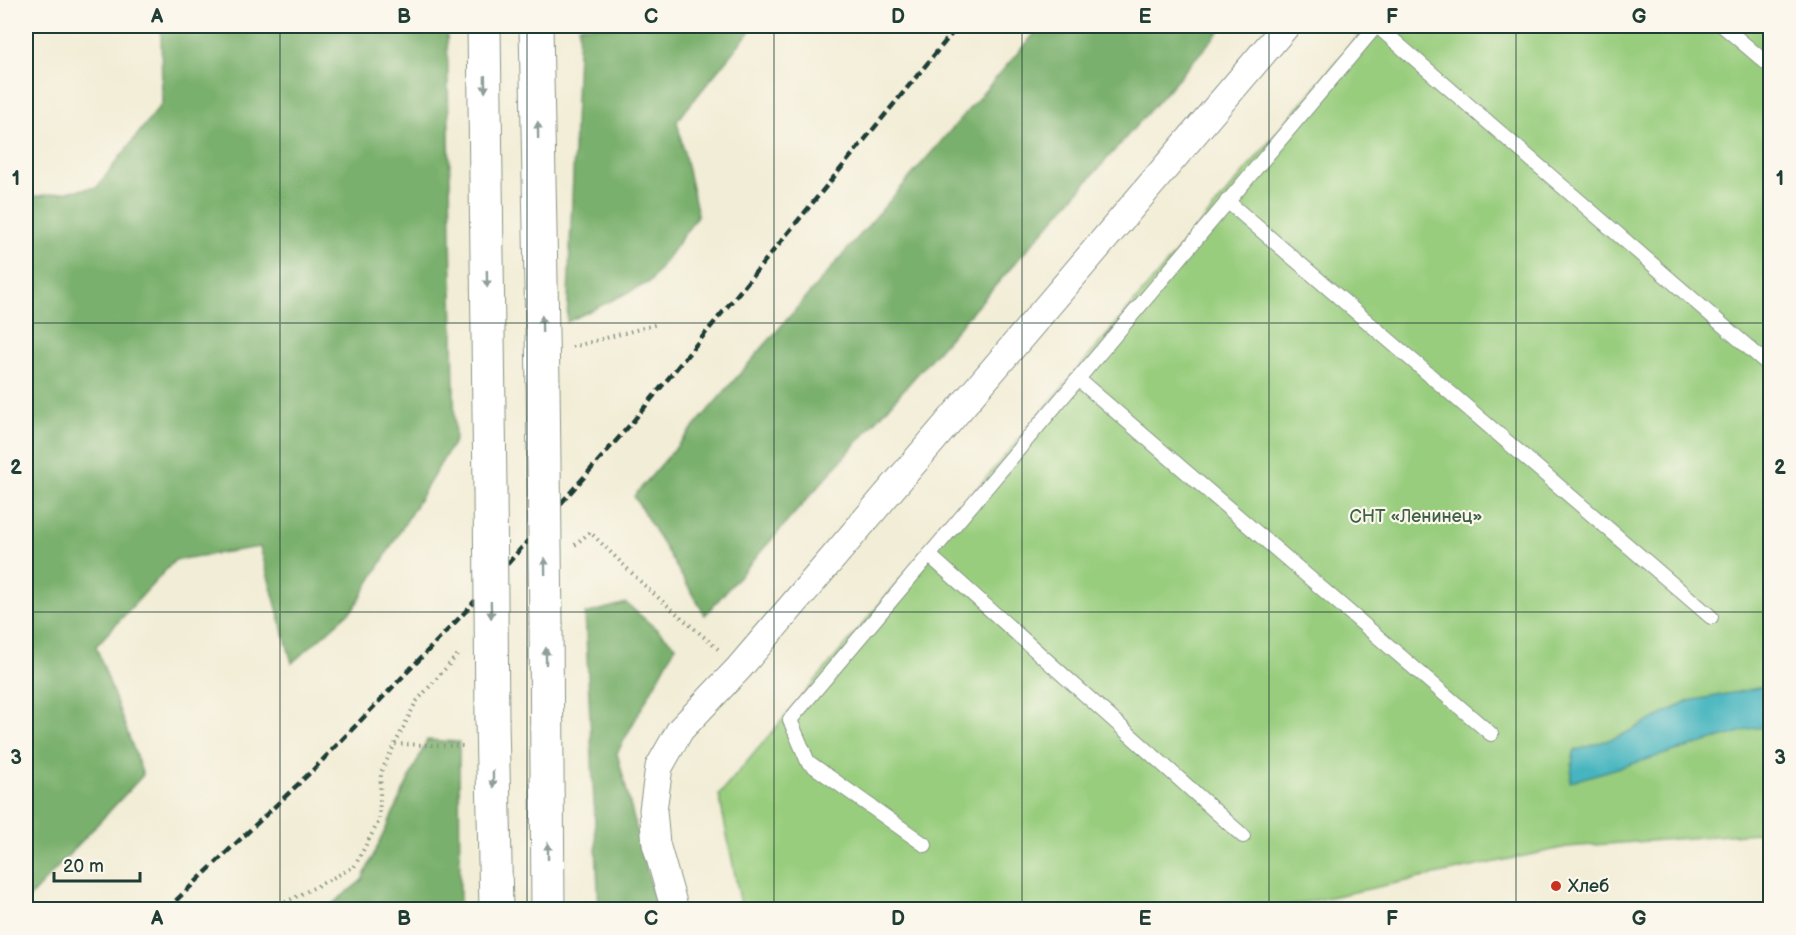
<svg xmlns="http://www.w3.org/2000/svg" width="1796" height="935" viewBox="0 0 1796 935" font-family="'Balsamiq Sans',sans-serif">
  <rect width="100%" height="100%" fill="#fbf7ec"/>
  <filter id="ink" filterUnits="userSpaceOnUse"><feTurbulence type="fractalNoise" baseFrequency=".0167" numOctaves="2"/><feDisplacementMap in="SourceGraphic" scale="12" xChannelSelector="R" yChannelSelector="G"/><feConvolveMatrix kernelMatrix="1 2 1 2 8 2 1 2 1" color-interpolation-filters="sRGB"/></filter>
  <filter id="wash" filterUnits="userSpaceOnUse"><feTurbulence type="fractalNoise" baseFrequency=".008" numOctaves="4" result="noise"/><feDisplacementMap in="SourceGraphic" scale="24" xChannelSelector="R" yChannelSelector="G"/><feGaussianBlur stdDeviation="1.35" result="paint"/><feColorMatrix in="noise" values="0 0 0 0 0 0 0 0 0 0 0 0 0 0 0 0 0 1.4 0 .05"/><feComposite in="paint" operator="in"/></filter>
  <g filter="url(#wash)">
    <rect width="100%" height="100%" fill="#f2edd6"/>
    <!-- green -->
    <path fill="#99cd7e" stroke="#5c8559" stroke-width="1.5" d="M1367,26h403v806l-203,15 -293,62 -532,1 -23,-115z"/>
    <!-- forest -->
    <path fill="#7ab06d" stroke="#4c7650" stroke-width="1.5" d="M161,26h286l8,414 -101,168 -62,55 -32,-116 -85,13 -79,86 47,129 -117,126v-703l71,-11 65,-84z
      M579,26h175l-77,95 21,94 -48,67 -83,40z
      M1041,26h183l-519,589 -71,-119z
      M626,603l50,43 -59,107 40,156h-58l-14,-295z
      M427,740l32,2 1,167h-134l36,-29z"/>
    <!-- water -->
    <path fill="#46b5bf" stroke="#32797a" stroke-width="1.5" d="M1770,686v41l-16,1 -184,54 4,-31 46,-15 69,-35z"/>
  </g>
  <g filter="url(#ink)">
    <g fill="none" stroke-linecap="round" stroke-linejoin="round">
      <!-- service casing -->
      <g stroke="#889585" stroke-width="16">
        <path id="service" d="M1377,26l393,340
          M1723,26l47,40
          M1227,201l484,416
          M1078,379l413,355
          M929,555l314,281
          M925,845l-117,-83 -18,-42 586,-694"/>
      </g>
      <!-- minor casing -->
      <g stroke="#889585" stroke-width="29">
        <path id="minor" d="M675,910l-19,-66 -3,-34 6,-43 21,-37 59,-62 547,-642"/>
      </g>
      <!-- primary casing -->
      <g stroke="#889585" stroke-width="35">
        <path id="primary" d="M484,26l6,462
          M536,26l7,357
          M546,625l2,285
          M492,720l4,190"/>
      </g>
      <!-- path -->
      <path stroke="#889585" stroke-width="4" stroke-dasharray="1.5 4.5" stroke-linecap="butt" d="M572,347l86,-23
        M575,545l15,-13 57,56 71,61
        M395,744l68,2
        M276,910l6,-6 72,-37 25,-46 2,-49 35,-70 44,-50"/>
      <!-- service -->
      <use href="#service" stroke="#fff" stroke-width="14"/>
      <!-- minor -->
      <use href="#minor" stroke="#fff" stroke-width="27"/>
      <!-- primary -->
      <use href="#primary" stroke="#fff" stroke-width="33"/>
      <!-- rail -->
      <path stroke="#1f3d34" stroke-width="4.5" stroke-dasharray="9 4.5" stroke-linecap="butt" d="M166,910l146,-139 153,-159 165,-187 328,-399"/>
      <!-- primary-bridge casing -->
      <g stroke="#889585" stroke-width="35" stroke-linecap="butt">
        <path id="primary-bridge" d="M543,383l3,242
          M490,488l2,232"/>
      </g>
      <!-- primary-bridge -->
      <use href="#primary-bridge" stroke="#fff" stroke-width="33"/>
    </g>
    <!-- one-way arrows -->
    <defs><path id="oneway-solid" d="M-6-.8H1V-3.2L6.5 0L1 3.2V.8H-6Z" transform="scale(1.5)"/></defs>
    <g fill="#8f9e9a">
      <use href="#oneway-solid" transform="translate(485 84) rotate(89)"/>
      <use href="#oneway-solid" transform="translate(538 130) rotate(-91)"/>
      <use href="#oneway-solid" transform="translate(487 279) rotate(89)"/>
      <use href="#oneway-solid" transform="translate(542 324) rotate(-91)"/>
      <use href="#oneway-solid" transform="translate(545 566) rotate(-91)"/>
      <use href="#oneway-solid" transform="translate(491 610) rotate(89)"/>
      <use href="#oneway-solid" transform="translate(546 656) rotate(-90)"/>
      <use href="#oneway-solid" transform="translate(493 779) rotate(89)"/>
      <use href="#oneway-solid" transform="translate(548 851) rotate(-90)"/>
    </g>
  </g>
  <!-- grid -->
  <path fill="none" stroke="#1f3d34" stroke-width="1.5" stroke-opacity="0.55" d="M280,26v884M527,26v884M774,26v884M1022,26v884M1269,26v884M1516,26v884M26,323h1744M26,612h1744"/>
  <!-- markers -->
  <circle fill="#c8321e" stroke="#fbf7ec" stroke-width="2" cx="1556" cy="886" r="6"/>
  <g text-anchor="middle" stroke-width="4.5" stroke-linejoin="round" paint-order="stroke">
    <!-- park labels -->
    <g font-size="18" fill="#3e6146" stroke="#fbf7ec">
      <text x="1416" y="522">СНТ «Ленинец»</text>
    </g>
    <!-- poi labels -->
    <g font-size="18" fill="#1f3d34" stroke="#fbf7ec" text-anchor="start">
      <text x="1568" y="892">Хлеб</text>
    </g>
  </g>
  <!-- margin -->
  <rect width="1796" height="935" fill="none" stroke="#fbf7ec" stroke-width="66"/>
  <!-- scale -->
  <path d="M54 872v9h86v-9" fill="none" stroke="#1f3d34" stroke-width="3"/>
  <text x="63" y="872" font-size="18" fill="#1f3d34" stroke="#fbf7ec" stroke-width="4.5" paint-order="stroke">20 m</text>
  <rect x="33" y="33" width="1730" height="869" fill="none" stroke="#1f3d34" stroke-width="2"/>
  <g font-size="20" text-anchor="middle" font-weight="bold" fill="#1f3d34">
    <text x="157" y="23">A</text>
    <text x="404" y="23">B</text>
    <text x="651" y="23">C</text>
    <text x="898" y="23">D</text>
    <text x="1145" y="23">E</text>
    <text x="1392" y="23">F</text>
    <text x="1639" y="23">G</text>
    <text x="16" y="185">1</text>
    <text x="1780" y="185">1</text>
    <text x="16" y="474">2</text>
    <text x="1780" y="474">2</text>
    <text x="16" y="764">3</text>
    <text x="1780" y="764">3</text>
    <text x="157" y="925">A</text>
    <text x="404" y="925">B</text>
    <text x="651" y="925">C</text>
    <text x="898" y="925">D</text>
    <text x="1145" y="925">E</text>
    <text x="1392" y="925">F</text>
    <text x="1639" y="925">G</text>
  </g>
</svg>
